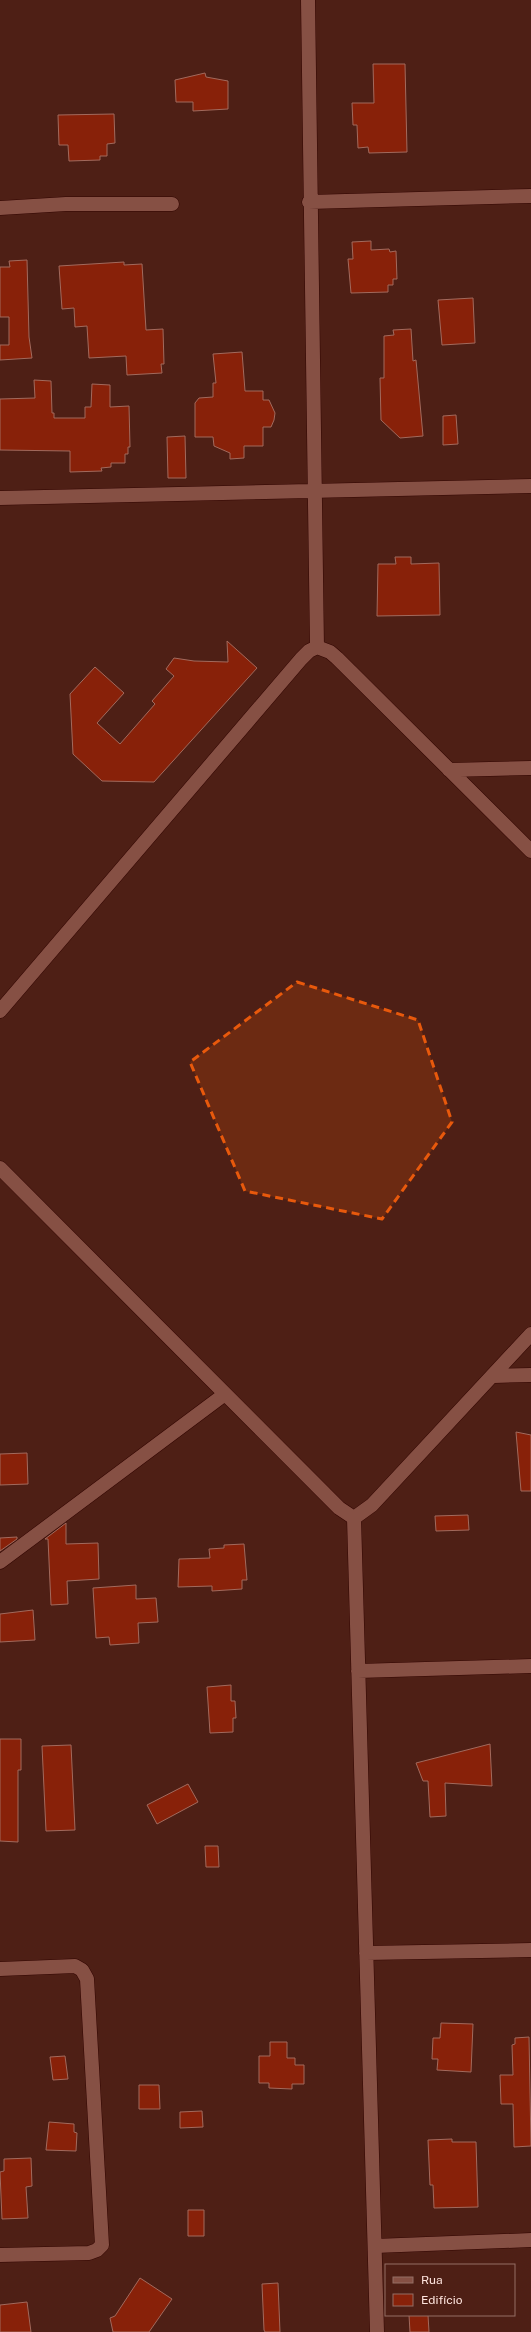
<svg xmlns="http://www.w3.org/2000/svg" width="531" height="2332" viewBox="0 0 531 2332" font-family="'Public Sans',sans-serif">
  <rect width="100%" height="100%" fill="#4e1f15"/>
  <!-- building -->
  <path fill="#882109" stroke="#a26a5d" d="M373,64h32l2,88 -38,1 -1,-6 -10,1 -1,-23h-4l-1,-22h22z
    M205,73l1,4 22,4v28l-35,2v-9h-17l-1,-22z
    M114,114l1,29 -8,1v12h-7v4l-31,1 -1,-16h-9l-1,-30z
    M371,241v9l18,-1 1,3 6,-1 1,28h-4v6h-5v7l-37,1 -3,-34h5l-1,-17z
    M27,260l2,77 3,21 -32,2v-15h9v-28h-9v-50h10l-1,-6z
    M124,262v3l18,-1 4,66 17,-1 1,35h-3l1,9 -35,2 -1,-19 -37,2 -2,-32 -12,1 -1,-19 -12,1 -3,-43z
    M473,298l2,45 -33,2 -4,-45z
    M411,329l2,32 3,-1 7,76 -23,2 -19,-18 -1,-42h4v-42l10,-1 -1,-5z
    M242,352l3,39h18v9h6l6,13 -1,7 -3,7h-8v19h-19v12l-14,1v-6l-16,-7 -1,-9h-18v-34l4,-5 14,-1v-14h3l-3,-29z
    M34,380l17,1 1,32h2v5h31v-11h6l1,-23 18,1v22l19,-1 1,41h-2v7h-3v9h-14v4l-10,1 1,3 -32,1v-21l-70,-1v-51l35,-1z
    M456,415l2,29 -15,1v-29z
    M185,436l1,42h-18l-1,-41z
    M395,557h16v7l28,-1 1,52 -63,1 1,-52h18z
    M227,641l30,27 -103,114 -52,-1 -29,-27 -3,-60 25,-27 29,26 -27,30 23,21 35,-40 -3,-3 22,-25 -8,-7 8,-11 20,3 34,1z
    M516,1432l15,3v56h-10z
    M27,1453l1,31 -28,1v-31z
    M468,1515l1,15 -33,1 -1,-15z
    M66,1523v21l32,-1 1,36 -32,2 1,23 -17,1 -3,-66h-3z
    M17,1537v2l-17,12v-13z
    M244,1544l3,36h-5v9l-30,2v-5l-34,1 1,-28 31,-1 -1,-9 15,-1v-3z
    M136,1585v14l20,-1 2,24 -20,1 1,20 -29,2 -1,-8 -13,1 -3,-50z
    M33,1610l2,30 -35,2v-28z
    M231,1685v16h4l1,17h-3v14l-23,1 -3,-46z
    M0,1739h21v31h-3v72l-18,-1z
    M490,1744l2,42 -47,-3 1,33 -16,1 -2,-36h-5l-7,-18z
    M71,1745l4,85 -29,1 -4,-85z
    M188,1784l10,18 -41,22 -10,-19z
    M205,1846h13l1,21h-13z
    M441,2023l32,1 -2,48 -34,-2 1,-11h-6l1,-21h7z
    M529,2037l2,109 -17,1 -1,-43h-12l-1,-29h13l-1,-30 3,-1v-6z
    M270,2042h17v16h8v7h9v19h-12v5l-23,-1v-5h-10v-27h11z
    M65,2056l3,23 -15,1 -3,-23z
    M139,2085h20l1,24h-21z
    M202,2111l1,16 -23,1v-16z
    M49,2122l25,2v8l3,1 -1,18 -30,-1z
    M452,2139v3h24l2,65 -44,1 -1,-23h-3l-2,-45z
    M31,2158l1,28 -6,1 2,31 -26,1 -2,-47 4,-1v-12z
    M188,2210h16v26h-16z
    M140,2278l32,21 -23,33h-36l-3,-14 5,-2z
    M278,2283l2,49h-15l-1,-2 -2,-46z
    M27,2302l4,30h-31v-27z
    M409,2315h19l1,17h-19z"/>
  <g fill="none" stroke-linecap="round" stroke-linejoin="round">
    <!-- street casing -->
    <g stroke="#320500" stroke-width="15">
      <path id="street" d="M308,0c1,216 8,431 9,647
        M309,202l222,-6
        M0,208l66,-4h106
        M0,498l531,-12
        M449,770l82,-2
        M0,1011l301,-352 8,-8 8,-4 13,5 7,6 194,193
        M0,1168l339,340 15,10 18,-13 159,-171
        M494,1376l37,-1
        M354,1518l23,814
        M0,1562l225,-168
        M358,1671l173,-5
        M366,1953l165,-3
        M0,1969l75,-3 7,4 5,9 15,266 -5,5 -8,3 -89,2
        M375,2246l156,-6"/>
    </g>
    <!-- street -->
    <use href="#street" stroke="#865044" stroke-width="14"/>
  </g>
  <!-- marked area -->
  <path fill="#e8590c" fill-opacity="0.2" stroke="#e8590c" stroke-width="3" stroke-dasharray="8 5" stroke-linejoin="round" d="M297,982l121,38 34,102 -70,97 -137,-28 -55,-129z"/>
  <!-- legend -->
  <rect x="385" y="2264" width="130" height="52" fill="#4e1f15" stroke="#946e65"/>
  <rect x="393" y="2277" width="20" height="6" fill="#865044" stroke="#946e65"/>
  <text x="421" y="2284" font-size="12" fill="#fee4de">Rua</text>
  <rect x="393" y="2294" width="20" height="12" fill="#882109" stroke="#946e65"/>
  <text x="421" y="2304" font-size="12" fill="#fee4de">Edifício</text>
</svg>
